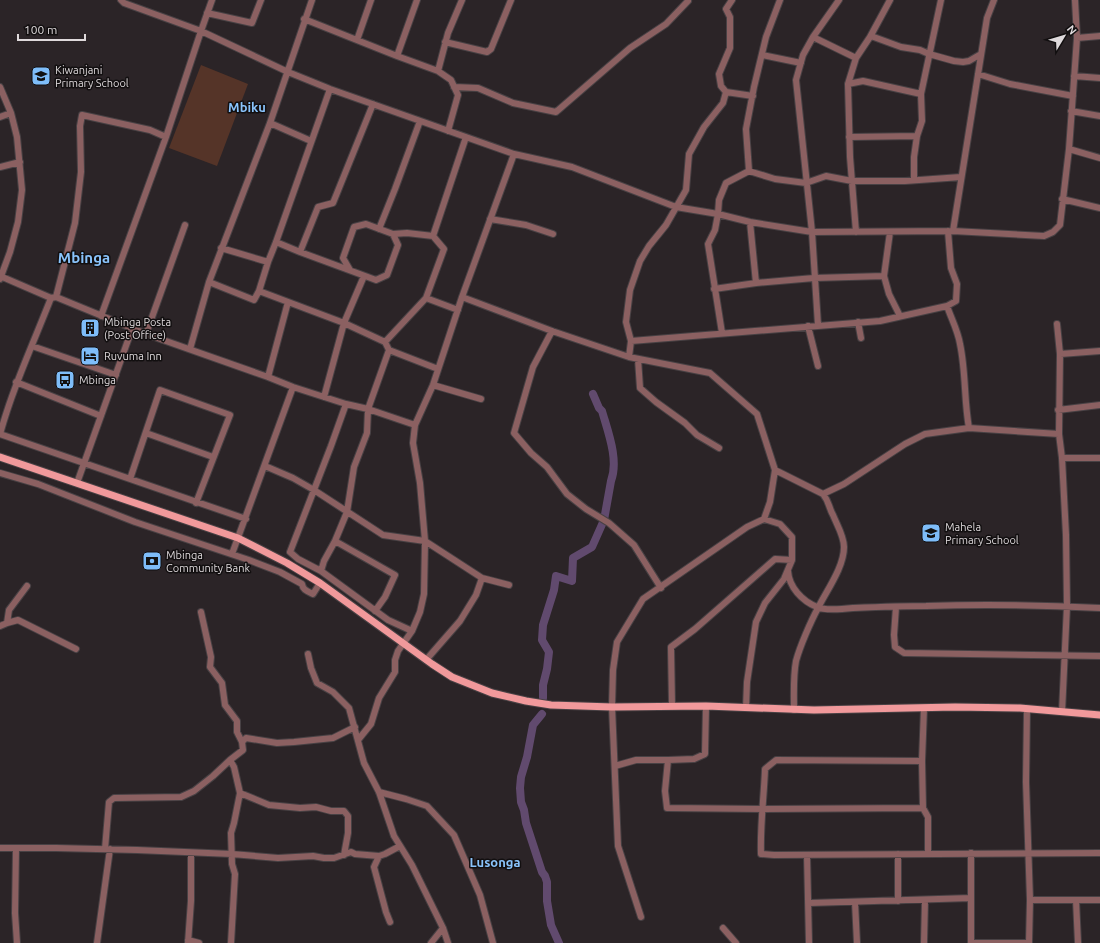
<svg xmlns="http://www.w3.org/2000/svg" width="1100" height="943" viewBox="0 0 1100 943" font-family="Ubuntu,sans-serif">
  <rect width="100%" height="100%" fill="#2b2427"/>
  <!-- green -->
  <path fill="#553428" d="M201,65l47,19 -31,82 -48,-18z"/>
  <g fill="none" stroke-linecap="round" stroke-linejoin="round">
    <!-- river -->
    <path stroke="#614a6e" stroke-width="8" d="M543,698v-13l4,-16 2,-17 -7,-12 1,-15 11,-35 2,-14 16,5 1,-23 19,-11 12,-27 7,-39c8,-21 -3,-49 -9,-70l-3,-3 -6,-14
      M542,714l-9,11 -6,32 -6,20 -1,11 1,14 3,8 2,13 16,49 3,4 2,6v19l4,24 8,18"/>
    <!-- minor casing -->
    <g stroke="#484144" stroke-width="8">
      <path id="minor" d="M121,0l3,3 77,28 87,41 42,17 184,65 58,13 104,40 42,7 1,-14 7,-17 23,-12 -3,-42 8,-42 12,-50 14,-37
        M207,13l45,10 9,-23
        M304,19l93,37 41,15 13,9 7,15 -10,36
        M871,36l30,11 19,3 9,4 25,7 9,1 6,-1 12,-7
        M813,37l43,21
        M1077,38l23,-2
        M357,40l14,-40
        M445,42l42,10 4,-3 20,-49
        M762,55l39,8
        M397,56l20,-56
        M438,71l10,-38 14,-33
        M978,74l32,10 63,12
        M1074,76l26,2
        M848,84l15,-3 58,13 20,-94
        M0,87l11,26 6,24 5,53 -4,32 -8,30 -10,27
        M454,87l24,1 35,15 43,9 74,-64 36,-24 22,-23
        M726,92l27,4
        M1071,111l29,5
        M0,117l11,-4
        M270,123l41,18
        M849,137l68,-1
        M1069,149l31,9
        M0,167l20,-5
        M749,171l26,8 31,4 20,-7 26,5h53l56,-4
        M914,180v-23l3,-21 5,-15 -1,-27
        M1062,199l38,9
        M490,219l36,6 27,9
        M750,222l6,61
        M379,229l16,-40 25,-68
        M953,231l34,-213 7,-18
        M856,232l-6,-75 -2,-73 8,-26 14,-21 20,-37
        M393,234l14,-1 26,3 33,-99
        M276,242l24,10 76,28 11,-5 11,-30 -5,-11 -27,-10 -12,3 -11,31 7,12
        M221,248l47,14
        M300,252l18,-45 15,-4 40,-99
        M0,276l51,22 5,-1 90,37 122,43 25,10 53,17 22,5 47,16
        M884,276l5,18 11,22
        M209,282l45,18 5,-9 85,32 41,19 4,8 49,19
        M714,289l42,-6 58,-5 70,-2 6,-44
        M259,291l9,-29 8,-20 54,-153
        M56,297l19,-74 6,-51 -1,-46 2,-11 68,15 16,7
        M462,297l90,34 77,26 81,16 47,41 18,56 -5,32 -6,17
        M426,298l32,12
        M947,306c4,12 11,25 13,38 6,28 4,57 9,84
        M101,316l65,-179 35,-106 11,-31
        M858,322l3,16
        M1057,324l3,30 -1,80 3,24 4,77 1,71 -5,106
        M818,325l-6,-93 -16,-152 7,-25 10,-18 26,-37
        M808,326l10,40
        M552,331l-19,36 -19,66 17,20 16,14 20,27 19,15 23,14 25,22 27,43
        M722,333l-14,-89 7,-14 3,-16 32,8 62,10 141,-1 91,5 9,-4 7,-7 9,-76 8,-111 -2,-38
        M146,334l39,-109
        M631,341l249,-20 67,-15 9,-5 1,-17 -6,-16 -3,-37
        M385,342l41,-44 18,-49 -11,-13
        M32,346l84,29
        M190,349l19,-67 61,-159 42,-123
        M1060,354l40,-3
        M629,357l2,-16 -5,-19 4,-32 10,-29 9,-15 17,-21 20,-35 3,-36 15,-27 19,-24 3,-11 -5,-6 -2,-12 11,-26v-31l-4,-8 6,-9
        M638,359l2,29 16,14 29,21 12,12 22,13
        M268,377l20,-75
        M16,382l85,34
        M433,385l48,14
        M324,397l20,-74 20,-47
        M346,404l-15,42 -41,106 8,7 23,12 67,49 24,11
        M1058,410l42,-5
        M146,433l67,24
        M0,434l246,85
        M0,434c13,-47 33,-90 51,-136
        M1062,458h38
        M265,466l28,12 21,12 69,45 42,6 57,37 27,7
        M775,470l48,24 21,-10 61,-40 20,-10 44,-6 90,6
        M0,473l38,11 97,38 114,38 31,12 22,12c1,6 5,7 11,10l7,-11
        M130,479l30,-89 70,25 -34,88
        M77,483l55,-154
        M335,541l60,34 -10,22 -10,14
        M232,554l61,-167
        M321,571l3,-10 11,-20 12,-29 7,-45 13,-34 1,-24 21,-59
        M788,571c1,16 14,30 29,36 8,4 27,2 36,1 24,-1 49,-2 73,-2 58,-2 116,-1 174,2
        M896,607l-2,28 1,12 9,6 196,3
        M7,623l2,-13 18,-24
        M0,626l7,-3 11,-3 58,29
        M308,654l3,14 6,15 16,9 16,16 15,55 15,29 15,44 18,29 31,63 5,15
        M426,660l34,-39 16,-26 6,-17
        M672,706l-1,-59 24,-18 80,-70 17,1
        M924,708l-2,53 1,47 5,9v36
        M1027,709l-1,73 4,118 -1,43
        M794,710c0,-16 -1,-33 2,-49 4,-15 15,-40 22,-53 9,-18 26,-41 26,-61 0,-11 -7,-22 -11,-32 -5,-9 -3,-12 -10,-21
        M358,740l13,-16 8,-26 16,-26v-12l3,-9 14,-20 8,-19 4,-18 1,-53 -5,-58 -7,-40 2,-18 18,-40 29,-88 52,-143
        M242,742l4,-4 31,5 17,-1 39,-4 22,-11
        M230,760l4,7 6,26 -6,30 -3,10 1,31 3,10 -4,69
        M668,760l26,-1 11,-5 1,-48
        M922,761l-146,-1 -11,9c-1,28 -5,56 -4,85l13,1 326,-2
        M615,766l21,-6h32l-3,31 2,17 96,1 160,-1
        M379,792l27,7 21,7 27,29 26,60 13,48
        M240,793l29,12 31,3 16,-1 15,4h13l4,5v17l-4,22
        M0,848h56l81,2 95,4 46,4 35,-2 11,2h10l17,-6 4,2 24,2
        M16,848l-1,65 2,30
        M105,849l4,-47 5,-4 67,-1 13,-6 19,-15 17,-16 13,-10 -1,-8 -5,-10v-11l-12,-16 -3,-22 -12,-16 1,-10 -10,-45
        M971,853v90h58
        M807,855l2,88
        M1030,900h70
        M1076,900l2,43
        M898,901v-47
        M855,902l2,41
        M809,903l162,-5
        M641,917l-23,-71 -6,-139 1,-37 4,-28 26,-43 104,-72 17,-8 16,5 12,13v23l-8,19 -19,24 -9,19 -9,60 -1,26
        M390,922l-4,-10 -12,-45 5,-11 6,-2 15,-8
        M723,928l13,15
        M188,940l11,3
        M97,943l13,-94
        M188,943l3,-42v-48
        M431,943l12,-15
        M924,943l1,-43"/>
    </g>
    <!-- major casing -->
    <g stroke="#484144" stroke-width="9">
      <path id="major" d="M0,457l238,81 49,25 33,20 112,81 20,13 40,16 34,8 25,4 61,2 94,-1 108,4 141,-3 65,1 80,7"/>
    </g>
    <!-- minor -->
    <use href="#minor" stroke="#8b6061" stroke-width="6"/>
    <!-- major -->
    <use href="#major" stroke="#f1999b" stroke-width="7"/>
  </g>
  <!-- icons -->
  <defs>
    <g id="school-square" transform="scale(1)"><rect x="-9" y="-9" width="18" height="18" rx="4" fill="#7ebdf9" stroke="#120f10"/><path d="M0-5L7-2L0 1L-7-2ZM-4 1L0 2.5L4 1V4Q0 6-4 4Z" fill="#111"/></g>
    <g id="building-square" transform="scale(1)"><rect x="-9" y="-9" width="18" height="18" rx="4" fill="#7ebdf9" stroke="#120f10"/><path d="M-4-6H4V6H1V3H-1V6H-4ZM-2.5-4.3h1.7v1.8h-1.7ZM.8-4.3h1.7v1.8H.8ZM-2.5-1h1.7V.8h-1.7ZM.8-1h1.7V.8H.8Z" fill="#111"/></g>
    <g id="hotel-square" transform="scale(1)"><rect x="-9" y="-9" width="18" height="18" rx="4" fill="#7ebdf9" stroke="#120f10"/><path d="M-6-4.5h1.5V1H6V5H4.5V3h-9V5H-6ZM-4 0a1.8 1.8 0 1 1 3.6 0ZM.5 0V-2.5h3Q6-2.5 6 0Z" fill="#111"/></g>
    <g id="bus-square" transform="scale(1)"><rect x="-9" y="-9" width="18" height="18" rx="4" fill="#7ebdf9" stroke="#120f10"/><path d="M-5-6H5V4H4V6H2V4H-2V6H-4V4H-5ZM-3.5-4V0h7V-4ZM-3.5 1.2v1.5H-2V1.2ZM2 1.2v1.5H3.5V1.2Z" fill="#111"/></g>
    <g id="bank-square" transform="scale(1)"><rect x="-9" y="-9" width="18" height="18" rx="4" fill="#7ebdf9" stroke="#120f10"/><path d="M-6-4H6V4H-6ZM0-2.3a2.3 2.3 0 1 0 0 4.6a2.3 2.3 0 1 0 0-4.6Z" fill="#111"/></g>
  </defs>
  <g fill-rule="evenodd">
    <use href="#school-square" x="41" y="76"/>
    <use href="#building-square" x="90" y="328"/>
    <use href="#hotel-square" x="90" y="356"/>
    <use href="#bus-square" x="65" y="380"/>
    <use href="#school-square" x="931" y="533"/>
    <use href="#bank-square" x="152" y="561"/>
  </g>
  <g text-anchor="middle" stroke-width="3" stroke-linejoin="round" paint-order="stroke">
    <!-- poi labels -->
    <g font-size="11" fill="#dfdadc" stroke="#120f10" text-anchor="start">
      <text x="55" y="74">Kiwanjani<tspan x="55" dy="13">Primary School</tspan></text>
      <text x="104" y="326">Mbinga Posta<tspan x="104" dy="13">(Post Office)</tspan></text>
      <text x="104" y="360">Ruvuma Inn</text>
      <text x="79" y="384">Mbinga</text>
      <text x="945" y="531">Mahela<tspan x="945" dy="13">Primary School</tspan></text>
      <text x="166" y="559">Mbinga<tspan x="166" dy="13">Community Bank</tspan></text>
    </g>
    <!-- quarter labels -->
    <g font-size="13" font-weight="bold" fill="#8ac4fc" stroke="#120f10">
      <text x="247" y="112">Mbiku</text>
      <text x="495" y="867">Lusonga</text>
    </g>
    <!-- district labels -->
    <g font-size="15" font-weight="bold" fill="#8ac4fc" stroke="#120f10">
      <text x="84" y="263">Mbinga</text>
    </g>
  </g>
  <!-- north arrow -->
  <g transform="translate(1064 36) rotate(52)" stroke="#120f10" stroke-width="3" paint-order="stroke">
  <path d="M0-3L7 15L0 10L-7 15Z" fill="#dfdadc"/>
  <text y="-6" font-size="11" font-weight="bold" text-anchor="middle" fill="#dfdadc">N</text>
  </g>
  <!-- scale -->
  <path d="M18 34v6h67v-6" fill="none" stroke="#dfdadc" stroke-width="2"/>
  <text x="24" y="34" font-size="12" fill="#dfdadc" stroke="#120f10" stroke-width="3" paint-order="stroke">100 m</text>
</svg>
